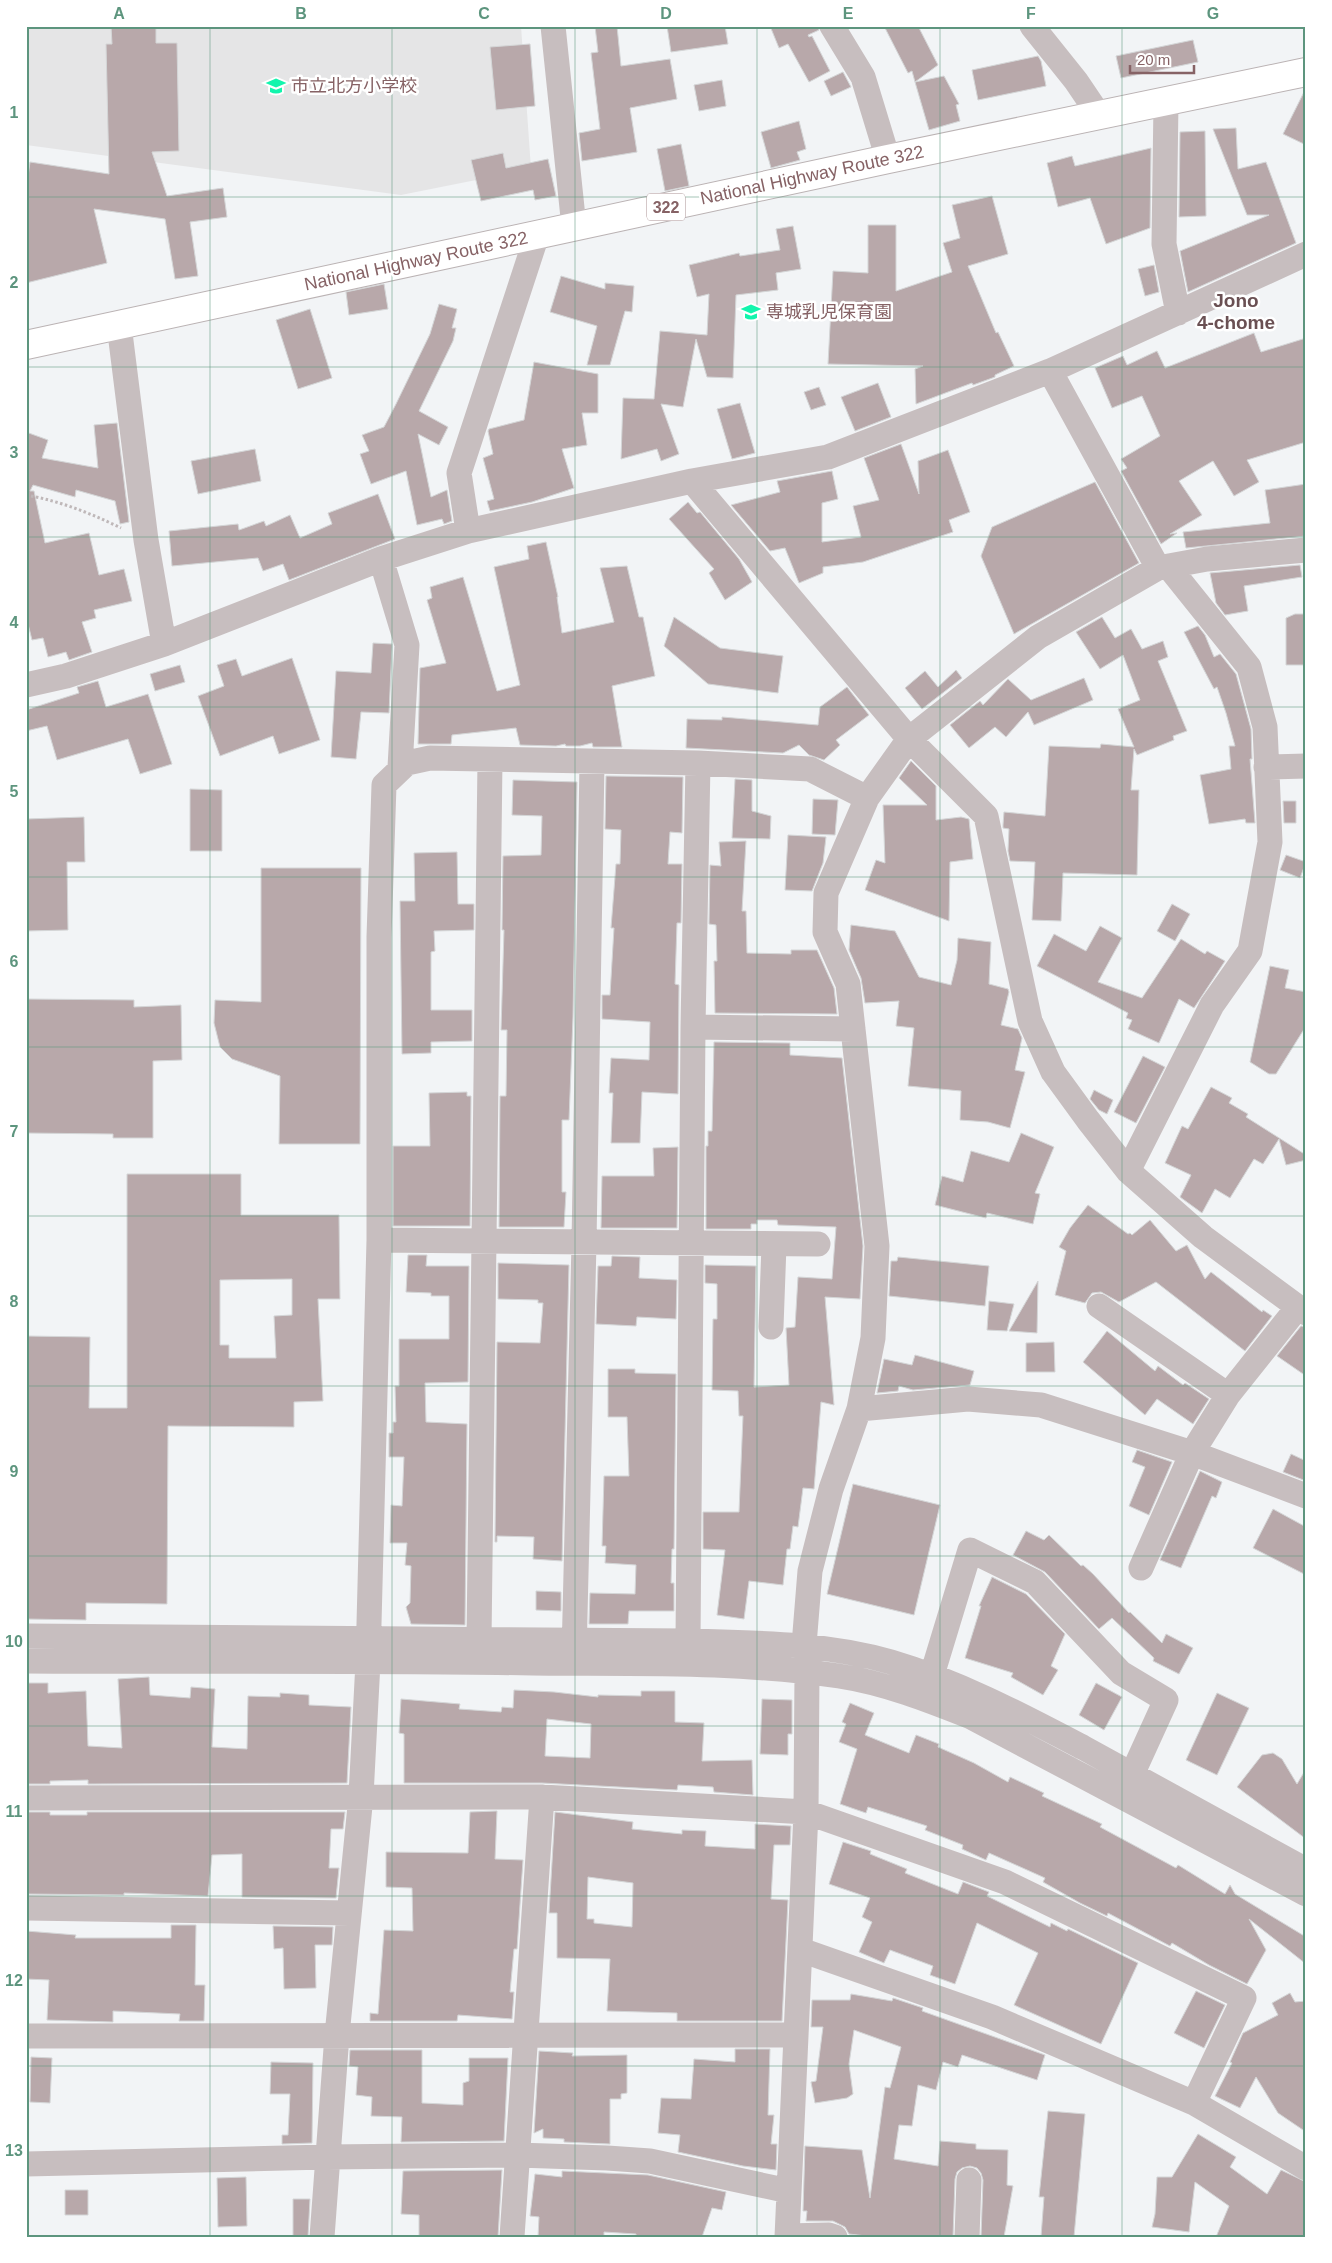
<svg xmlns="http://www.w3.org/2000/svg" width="1332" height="2263" viewBox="0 0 1332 2263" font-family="Arial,'Noto Sans JP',sans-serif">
  <rect width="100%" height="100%" fill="#f2f4f6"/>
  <!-- built -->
  <path fill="#e5e5e6" d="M26,26h495l10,143 -130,26 -375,-50z"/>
  <!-- building -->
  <path fill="#b8a8aa" stroke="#d4d6d7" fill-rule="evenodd" d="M111,26h45v17h21l2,108 -27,1 15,44 56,-8 4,29 -37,5 8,54 -23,3 -10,-60 -71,-10 13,54 -81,20v-92l4,-29 79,12 -3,-130h6z
    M595,26h22l4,40 49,-7 7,40 -47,9 7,44 -55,9 -3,-28 21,-4 -9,-76 7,-1z
    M667,26h58l3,18 -57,8z
    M770,26h48l1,4 -11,5 1,2 3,-1 18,35 -21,11 -21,-38 -9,4z
    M884,26h34l20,39 -23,17 -3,-11 -4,2z
    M1193,40l5,22 -77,16 -5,-22z
    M530,44l5,62 -39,4 -6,-63z
    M1038,56l3,5 5,25 -68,14 -6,-30z
    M843,72l8,15 -20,9 -7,-15z
    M944,76l15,28 -3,1 4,16 -31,9 -14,-48z
    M722,80l4,26 -27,5 -5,-26z
    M1306,88v57l-23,-11z
    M799,121l7,28 -9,3 3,8 -29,8 -10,-36z
    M1236,128l2,41 28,-7 30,81 -108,49 -8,-41 89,-36h-22l-34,-86z
    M1205,131l1,85 -27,1 1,-85z
    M681,144l8,42 -24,5 -8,-42z
    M1151,148l-1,80 -44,16 -16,-46 -32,9 -11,-44 25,-7 3,10z
    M503,153l3,15 42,-9 8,37 -21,4 -2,-10 -52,11 -10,-41z
    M992,196l16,58 -40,12 28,67 2,-1 16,34 -19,9v2l-22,8 -1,-2 -56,21 -1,-35 8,-3 -95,-2 5,-93 35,2v-48h28v66l56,-19 -9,-29 17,-5 -8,-33z
    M793,226l8,43 -25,4 2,17 -42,5 -3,83 -26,-1 -11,-38 -13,68 -22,-3 18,50 -18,7 -4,-12 -36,10 2,-61 31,1 6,-68 47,4 2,-41 -12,3 -8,-32 50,-12 1,3 40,-6 -4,-21z
    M1154,265l5,27 -14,4 -7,-27z
    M561,276l44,13v-6l29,3 -2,26 -7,-1 -15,54h-23l10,-39 -47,-14z
    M384,284l4,25 -39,6 -3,-23z
    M439,304l18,5 -5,19h4l-3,13 -34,70 29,16 -9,18 -21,-11 13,63 16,-7 5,31 -8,3 -2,-5 -25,6 -11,-54 -35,13 -11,-30 9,-3 -7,-16 22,-8 12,-23 34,-70z
    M310,309l22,69 -34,11 -22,-69z
    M1254,333l7,19 45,-14v104l-59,18 12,22 -25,14 -21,-35 -34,20 23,34 -32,19 7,-1 -16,11 -40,-73 6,-3 -6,-9 39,-23 -18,-40 -30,12 -17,-40 28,-12 4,9 30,-14 8,17z
    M534,362l64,12v39h-16l5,32 -25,4 12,39 -42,14 -42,9 -3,-10 7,-2 -11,-41 10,-4 -5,-23 1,-2 35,-9z
    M878,383l13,34 -36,14 -14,-34z
    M819,387l7,18 -15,5 -7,-18z
    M740,403l15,50 -23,6 -15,-50z
    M117,423l12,99 -9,2 -5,-23 -39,-11 -1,7 -42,-12 -3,6h4l11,52 44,-10 10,42 25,-6 8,32 -38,9 2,8 -14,4 10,30 -23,8 -3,-8 -18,5 -5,-19 -11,2 -6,-24v-184l22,8 -6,18 56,10 -4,-43z
    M901,444l18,50 -1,-33 30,-11 22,62 -21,8 4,12 -90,30 -40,5v6l-24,10 -14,-35 -15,3 -39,-46 49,-13 -3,-11 55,-10 6,28 -16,4v39l39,-5 -8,-31 26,-6 -15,-42z
    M255,449l6,32 -63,13 -7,-33z
    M1095,482l44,81 -125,71 -33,-78 11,-29z
    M1306,484v52l-120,12 -3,-16 87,-9 -5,-33z
    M378,494l17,45 -106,41 -6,-16 -20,7 -5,-13 -86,8 -3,-35 69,-7 1,6 25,-9 2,5 24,-11 10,23 32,-14 -4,-11z
    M688,502l9,11 3,-1 39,47 13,23 -27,18 -16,-27 5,-4 -45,-50z
    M546,542l12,55h-1l5,36 52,-11 -14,-54 27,-2 12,51h4l12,59 -43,10 10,61h-29l-1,-4 -12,3h-14l-1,-2 -9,2 -36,-1 -4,-17 -64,7 -1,9h-33l2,-76 26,-5 -19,-63 5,-2 -2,-11 33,-10 34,114 23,-6 -26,-118 35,-8 -2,-13z
    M1300,565l2,12 -58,9 4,25 -23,4 -9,-12 -6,-30z
    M1295,614h11v51h-20v-47z
    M674,617l46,31 63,8 -5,37 -70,-9 -44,-38z
    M1102,617l13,21 16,-9 11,20 21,-8 5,16 -10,4 29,70 -14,5 1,4 -37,15 -3,-6 -3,41h8l-2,85 -74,-2 -2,48 -29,-1 3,-58 -25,-1 -2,-10 1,-22 -6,-1v-3l1,-13 41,4 4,-70 51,2 1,-4 33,3 -16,-38 22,-9 -17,-45 -23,14 -24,-37z
    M1198,626l7,9 9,22 6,-3 16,20 15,55 1,30h-2l5,64h-9l-1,-4 -36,5 -9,-49 31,-6 -2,-23h6l-9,-33 -9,-26 -3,2 -30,-57z
    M373,643l19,1v3l-3,66 -28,-1 -5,47 -25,-2 5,-86 35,2z
    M292,658l28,82 -41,14 -6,-18 -53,20 -22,-60 26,-10 -7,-21 19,-6 6,17z
    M180,665l5,17 -30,9 -5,-17z
    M956,670l6,8 -40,31 -17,-21 20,-17 13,16z
    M1084,678l9,22 -59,25 -6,-13 -22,25 -11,-10 -26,21 -19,-23 30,-24 3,4 25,-26 23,21z
    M98,681l8,26 42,-13 24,70 -32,10 -12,-35 -71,21 -10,-34 -21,5v-21l53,-17 -2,-6z
    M847,687l22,28 -33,25 4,5 -16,15 -15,-5 -10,-10 -16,8 -97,-5 1,-29 35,1v-3l96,8 2,-18z
    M911,761l25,25v34l25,-3 8,2 4,40 -23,3 -1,59 -84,-31 11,-30 9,3 -2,-58h44l-28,-27z
    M606,776l77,1 -1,56 -12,-1 -2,32h14l-1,59h-4l-2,61 4,1 -1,109 -36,-2 -2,51h-29l2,-50h-4l2,-35 38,2 1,-38 -48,-3v-24h8l4,-67h-3l5,-64h4l1,-34 -16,-1z
    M735,779l17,1v31l19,5 -1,23 -38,-1z
    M513,780l64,2 -4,235 -4,103h-7v72h4l-2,35h-65l1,-131h6l1,-66h-6l3,-100h-2l1,-74 38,-1 1,-39 -30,-1z
    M190,789l32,1v61h-32z
    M813,799l25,1 -3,35 -23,-1z
    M1283,801h13v22h-12z
    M84,817l1,45h-18l1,68 -42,1v-112z
    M788,835l38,2 -3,26 -11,28 -27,-1z
    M746,841l-4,70h4l1,42 44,1v-4h26l17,38 3,26 -122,-1 -1,-52h3l-1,-36 -7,-1 1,-59 11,1 -2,-24z
    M457,852l1,52h16v26l-40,1 1,20 -4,1v58h41v31l-41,1v11l-29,1 -2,-153h15l-1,-48z
    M1286,855l20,7 -6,16 -20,-8z
    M261,868h100l-1,276h-81l1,-68 -48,-17 -12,-12 -6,-24 1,-23 46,2z
    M1172,904l18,10 -15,27 -18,-10z
    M851,925l44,6 24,46 32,8 6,-25 1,-22 33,4 -2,42 19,5 1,3 -8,33 17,4 4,9 -7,32 10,2 -15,56 -22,-6 -28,-2 1,-29 -53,-5 6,-58 -18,-2 3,-25 -34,2 -4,-25 -12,-28z
    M1100,926l22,12 -24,44 44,16 39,-59 24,15 2,-3 18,10 -31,47 -15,-9 -20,44 -31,-14 4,-9 -6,-2 2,-5 -91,-47 17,-32 32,17z
    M1270,966l19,4 -4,18 21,4v34l-30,48h-7l-19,-12z
    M26,999l108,1v7l47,-2 1,55 -29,1v77h-40v-4l-87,-1z
    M714,1042l76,1v12l52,3 21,188 -3,53 -35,-2 9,108 -13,-3 -7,87 -11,-1 -5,39 -5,-1 -3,23h-3l-4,36 -34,-4 -5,38 -27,-4 8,-65 -22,-1v-37h36l4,-96h-4l-1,-25 -26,-1 1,-71h4v-35l-12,-1v-18l51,1 -2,121 35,-2 -3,-57 9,-1 3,-50 34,2 4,-52 -58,-2 -1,-5h-20v4h-6v5h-45v-83h2v-15h4z
    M1143,1056l22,11 -29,56 -22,-11z
    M1211,1087l21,11 -3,5 19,11 -2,3 60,38v5l-20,5 -7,-26 -16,25 -9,-5 -24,39 -15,-9 -13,24 -22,-16 11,-22 -26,-12 17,-37 6,3z
    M1094,1090l19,10 -6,14 -8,-4 -9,-11z
    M467,1092v4h4l-1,130h-77v-80h37l-1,-53z
    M1021,1133l33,14 -19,46 5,1 -7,30 -46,-11 -1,5 -51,-13 7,-29 21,6 8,-31 38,11z
    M678,1147l-1,81h-76l1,-52h52l-1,-28z
    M127,1174h114v41h98l1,84h-22l5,102 -29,1v25l-126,-1 -1,178 -81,-1v17l-60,-1v-283l64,1 -1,71h38zM292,1279v36l-18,1 2,42h-47v-13h-9v-65z
    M1088,1205l40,29 2,-1 2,2 18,-15 26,31 11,-6 18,34 6,-7 51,40 1,-2 9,6 -27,35 -89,-69 -37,20 -18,-10 -9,1 -7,10 -30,-8 11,-44 -7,-4 11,-19z
    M408,1255h19l-1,11h43l-1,116 -43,1 1,39 41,2 -2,201 -54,-1 -5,-17 4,-4 1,-37 -6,-1 2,-22h-17l1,-38 11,1 2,-49h-15v-24h4v-11h3l-1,-36h4v-47h50v-43h-18v-3l-25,-1z
    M612,1256l28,1 -1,21 38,2 -1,39 -39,-2 -1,9 -40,-2 2,-58h13z
    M898,1257l91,9 -4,40 -96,-10 2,-35h6z
    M498,1263l71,2 -7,296 -29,-2 1,-22 -37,-1v6h-2l2,-200 43,1 3,-40h-5v-3l-40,-1z
    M1038,1281l-1,52 -28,-2z
    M989,1301l25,3 -7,27 -20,-1z
    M1301,1326l5,1v49l-29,-20z
    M1107,1331l48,40 3,-5 25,19 2,-2 24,16 -16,25 -36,-25 -12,16 -62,-53z
    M1054,1342l1,30h-29v-29z
    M915,1355l59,16 -4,14 -57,5 -14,-4 -1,5 -21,2 7,-34 28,6z
    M608,1369h27v4l41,1 -2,175h-2l-1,34h3v28h-45l-1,13h-39l1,-31 45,1 1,-29 -31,-2 1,-17h-4l2,-70h25l-2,-59h-19z
    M1137,1450l35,12 -23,53 -20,-9 16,-39 -13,-5z
    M1291,1454l15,7v20l-23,-9z
    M1200,1471l22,11 -6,16 -4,-2 -31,72 -21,-8z
    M853,1484l87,21 -26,110 -87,-21z
    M1273,1509l33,18v48l-53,-27z
    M1026,1531l18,9 5,-5 32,31 2,-1 10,9 36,39 1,-1 32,31 4,-9 27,14 -14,26 -26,-13 1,-3 -42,-40 -13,11 -54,-57 -32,-17z
    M992,1577l34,17 39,40 -14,32 7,4 -15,25 -32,-18 2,-4 -48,-15 16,-52h-2z
    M536,1591l25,1v19l-25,-1z
    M149,1677l1,18 40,3 1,-11 24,2 -3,58 35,2 1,-53 32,1v-4l29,2v10l42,2 -4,76 -259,1v-4l-38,1v3h-23l-1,-101h22v10l38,-2 2,55 34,2 -4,-69z
    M1096,1683l26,14 -18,33 -25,-15z
    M514,1690l40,2 44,5v-2l43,1v-5h34v31l29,1 -2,38 50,-1 1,35 -39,-3 -1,-5 -35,-2 -1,5 -135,-7h-138v-49l-5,-1 2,-34 59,5 -1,5 42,3 1,-5 11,1zM547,1719l44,5 -1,34 -45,-2z
    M1217,1693l32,15 -32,67 -31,-15z
    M762,1699l30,1v34h-4v21l-28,-1z
    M850,1703l24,10 -9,22 44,18 7,-18 23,9 -1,3 36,16 34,19 2,-5 34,16 -2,3 60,28 -2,3 76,41 2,-3 47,29 5,-9 5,9 71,43v27l-57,-45 17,31 -19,34 -38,-19 -37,-22 -2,3 -62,-33 -1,3 -27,-13 -37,-21 2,-4 -56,-25 -3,7 -24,-11 1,-4 -38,-15 2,-4 -59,-19 -2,6 -26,-9 17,-55 -18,-7 7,-18 -4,-2z
    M1273,1753l9,6 15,25 9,-15v70l-69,-52 25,-32z
    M497,1811l-2,48 28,1 -6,89h-3l-4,43h4l-2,27 -54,-4 -1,6h-87v-8l8,1 6,-84 29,1 -1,-43 -26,-1v-35l82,1 2,-41z
    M26,1812h24v3h37v-3h258l-2,17h-12l-2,39h10l-3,30 -94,-1v-43l-30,1 -4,41 -84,-3v2l-98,-1z
    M555,1812l78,10 -1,7 50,5v-4l24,1 -1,15 50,3v-25l36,2 -1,19h-16l-3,54 17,1 -6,121h-105v-8l-70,-2 3,-52 -53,-1v-45h-8zM588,1877l45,6 -1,44 -38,-4v-4h-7z
    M843,1842l28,9 -1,3 37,15 -2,4 53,21 5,-12 26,10 -2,4 63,31 1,-4 16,8 1,-2 70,34 -37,81 -87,-39 24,-52 -61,-30 -22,61 -25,-9 3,-9 -43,-16 -6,13 -25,-11 13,-30 -10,-5 8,-19 -41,-14z
    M171,1925h25l-1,60h10l-1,36h-25l1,-7 -67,-3v11l-66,-2 2,-40 -23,-1v-48l50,4 -1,3h96z
    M273,1926l60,1 -1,18h-17l1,43 -32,1 -1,-41 -9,1z
    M1196,1991l29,14 -21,43 -30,-15z
    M1290,1993l5,9 11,-1v131l-28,-19 -22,-36 -16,31 -25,-12 17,-33 -2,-1 13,-29 35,-18 -6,-12z
    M851,1994l41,7 1,-3 30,10 -1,3 123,44 -8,25 -75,-25 -4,12 -15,-5 -7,28 -18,-5 -6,41 -13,-1 -5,34 44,7 2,-25 36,3v5l32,1 -1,35 6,1 -9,51h-23l2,-57 -2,-7 -4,-5 -7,-2 -8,2 -5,4 -2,7 -2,58h-78l-26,-3 -4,-7 -12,-6h-27l1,-10h-4l2,-65 57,4 8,48 15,-111 5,1 11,-41 -47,-17 -5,34 4,30 -6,4 -32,5 -4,-21 5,-1 7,-54h-12l1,-27h38z
    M735,2049h35l-2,66h6l-3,29h6l-1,26 -33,-4 -65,-14 2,-17 -22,-2 3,-35 30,1 3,-40 41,3z
    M350,2050h72v53l41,2v-22l6,-2v-23h39l-4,83 -103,1 1,-25 -31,-1 1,-19 -16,-2 2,-28 -9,-1z
    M539,2051l34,2 -1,3 55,-1v38l-6,1v5h-11v45l-46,-2v-3l-21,-1v-9l-9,4z
    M31,2057l21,1 -2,45 -20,-1z
    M271,2062l42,1 -1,80 -30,1v-9h6l2,-41h-20z
    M1048,2111l37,3 -11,123h-33l3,-40h-5z
    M1198,2134l38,23 -6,10 37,27 14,-24 25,12v55h-90l13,-31 -34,-24 -6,50 -37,-5 3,-13 2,-37h15z
    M502,2170l-4,67h-79v-22l-18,-1 2,-43z
    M562,2171l86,4 78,17 -4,18 -10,-2 -10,29h-66v-3l-32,-2v5h-66l1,-20 -9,-1 5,-42 27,3z
    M246,2177l1,49 -29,1 -1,-49z
    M65,2190h23v25h-23z
    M293,2199h17l-2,38h-15z"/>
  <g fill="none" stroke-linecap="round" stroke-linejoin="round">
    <!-- highway casing -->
    <g stroke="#bbb3b4" stroke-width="30">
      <path id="highway" d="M26,345l862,-186 418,-87"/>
    </g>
    <!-- path -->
    <path stroke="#bfb8b9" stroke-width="3" stroke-dasharray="2.5 2.5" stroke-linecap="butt" d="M26,495c34,6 64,18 95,33"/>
    <!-- minor -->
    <path stroke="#c7bebf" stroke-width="25" d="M553,26l21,201
      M832,26l31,51 25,82
      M1032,26l44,55 23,34
      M1166,102l-2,142 14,69
      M119,325l27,215 18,104
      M1050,371l108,197
      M692,481l217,258 77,77 44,205 23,51 35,48 40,51 75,66 103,76
      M468,531l-9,-58 78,-238
      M381,559l26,86 -7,122
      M26,685l40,-9 98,-32 217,-85 87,-28 224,-50 136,-24 222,-86 256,-117
      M1266,767l40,-1
      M693,1027l160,2
      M1128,1171l84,-166 38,-54 20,-109 -5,-115 -16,-60 -81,-101
      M379,1240l439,4
      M1099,1306l129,89
      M771,1327l3,-82
      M859,1409l109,-10 73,6 151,48 114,43
      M1141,1568l51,-115 36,-58 70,-88
      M26,1636l662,5c69,2 137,2 203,21 68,20 130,53 193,86 74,40 148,81 222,122
      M479,1640l11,-880
      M688,1641l5,-614 5,-264
      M574,1656l10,-413 8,-481
      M26,1661c169,1 338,-1 507,2 102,1 206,-2 306,13 46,7 89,24 132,41l335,177
      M932,1675l38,-125 65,32 86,91 45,27 -41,90
      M26,1798l516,-1 264,15 199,70 239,116 -50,105
      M26,1908l323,5
      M801,1950l191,67 202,86 112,65
      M26,2036l769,-1
      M26,2164l301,-7 190,-2 90,3 43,3 139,30
      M787,2236l42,-1 6,2
      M322,2237l15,-202 24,-239 7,-134 11,-422v-303l5,-152 23,-22 23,-5 268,5 112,6 57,29
      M512,2237l30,-440
      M787,2237l19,-425 1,-140 -3,-27 6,-74 21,-82 28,-80 14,-71 4,-92 -29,-262 -23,-52 1,-39 41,-95 42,-59 129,-102 120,-69 49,-9 99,-9
      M967,2237l2,-57"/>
    <!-- highway -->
    <use href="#highway" stroke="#fff" stroke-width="28"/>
  </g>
  <!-- grid -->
  <path fill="none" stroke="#5d957e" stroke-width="1" stroke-opacity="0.55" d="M210,26v2211M392,26v2211M575,26v2211M757,26v2211M940,26v2211M1122,26v2211M26,197h1280M26,367h1280M26,537h1280M26,707h1280M26,877h1280M26,1047h1280M26,1216h1280M26,1386h1280M26,1556h1280M26,1726h1280M26,1896h1280M26,2066h1280"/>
  <!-- icons -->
  <defs>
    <g id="school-bare" transform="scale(1.5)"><path d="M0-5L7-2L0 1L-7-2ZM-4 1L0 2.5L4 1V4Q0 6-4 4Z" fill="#12f5ad" stroke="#fff" stroke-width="2.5" paint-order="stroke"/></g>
  </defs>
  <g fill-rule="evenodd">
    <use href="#school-bare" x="276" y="86"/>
    <use href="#school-bare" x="751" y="312"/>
  </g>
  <g text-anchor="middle" stroke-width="5" stroke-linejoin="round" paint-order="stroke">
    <!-- shield labels -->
    <rect fill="#fff" stroke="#aa9193" stroke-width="1" x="647" y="193.5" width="38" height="27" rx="4"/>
    <g font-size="16" font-weight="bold" fill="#866265">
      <text x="666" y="213">322</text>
    </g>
    <!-- poi labels -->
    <g font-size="18" fill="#866265" stroke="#fff" text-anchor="start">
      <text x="291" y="92">市立北方小学校</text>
      <text x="766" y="318">専城乳児保育園</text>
    </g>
    <!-- street labels -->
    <g font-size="18" fill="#866265" stroke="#fff">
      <text transform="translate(812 175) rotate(-12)" y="6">National Highway Route 322</text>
      <text transform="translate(416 261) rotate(-12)" y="6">National Highway Route 322</text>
    </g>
    <!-- neighbourhood labels -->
    <g font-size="19" font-weight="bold" fill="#6a5053" stroke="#fff">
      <text x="1236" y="307">Jono<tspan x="1236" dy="22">4-chome</tspan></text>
    </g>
  </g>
  <!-- border -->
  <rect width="1332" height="2263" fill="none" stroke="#ffffff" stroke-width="55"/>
  <!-- scale -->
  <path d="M1130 65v8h64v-8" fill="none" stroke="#866265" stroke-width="2.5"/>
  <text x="1137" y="65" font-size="15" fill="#866265" stroke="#ffffff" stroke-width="4" paint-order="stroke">20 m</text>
  <rect x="28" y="28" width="1276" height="2208" fill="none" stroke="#5d957e" stroke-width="2"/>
  <g font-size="16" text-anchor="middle" font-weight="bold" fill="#5d957e">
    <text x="119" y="19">A</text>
    <text x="301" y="19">B</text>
    <text x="484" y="19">C</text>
    <text x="666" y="19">D</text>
    <text x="848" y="19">E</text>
    <text x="1031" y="19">F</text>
    <text x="1213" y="19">G</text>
    <text x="14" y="118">1</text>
    <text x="14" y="288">2</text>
    <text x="14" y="458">3</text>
    <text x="14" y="628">4</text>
    <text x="14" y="797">5</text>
    <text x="14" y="967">6</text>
    <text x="14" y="1137">7</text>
    <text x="14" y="1307">8</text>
    <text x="14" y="1477">9</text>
    <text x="14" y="1647">10</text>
    <text x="14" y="1817">11</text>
    <text x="14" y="1986">12</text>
    <text x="14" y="2156">13</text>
  </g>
</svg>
